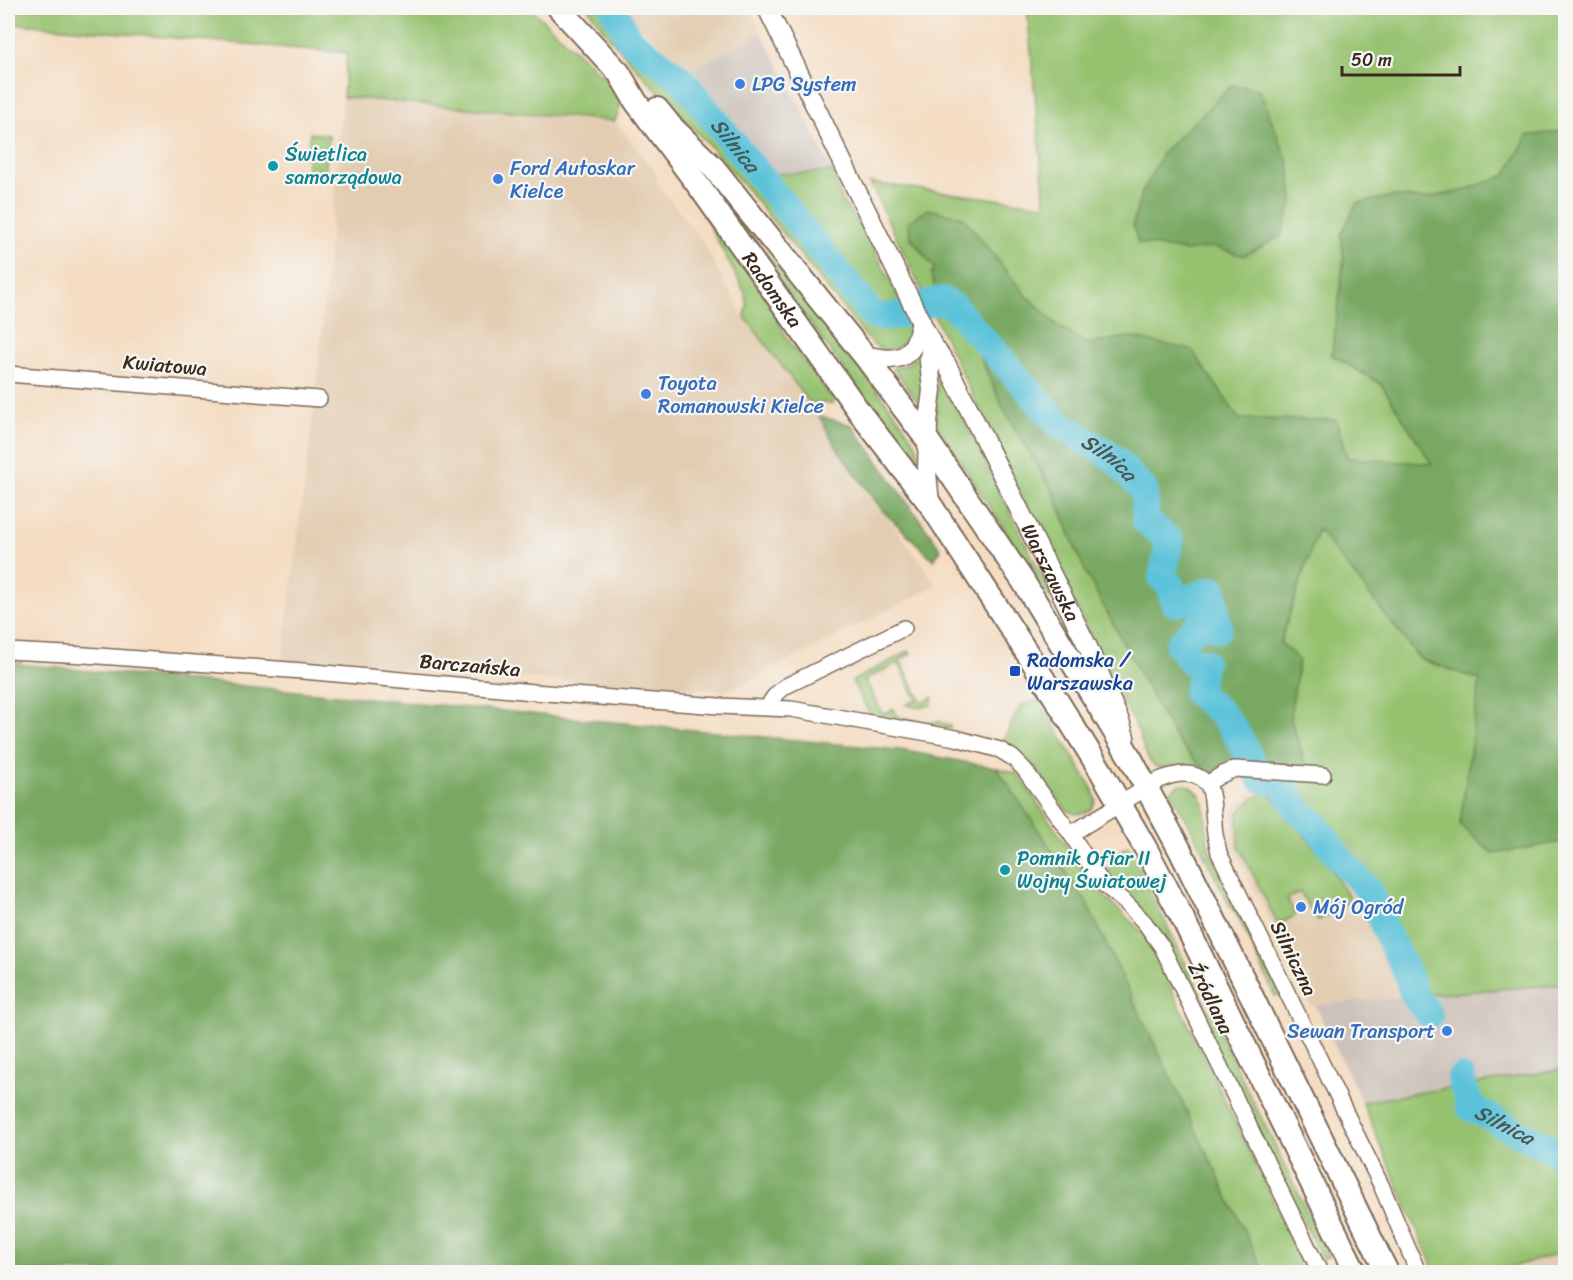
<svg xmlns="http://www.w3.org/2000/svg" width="1573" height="1280" viewBox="0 0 1573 1280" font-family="Sriracha,sans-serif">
  <rect width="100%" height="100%" fill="#f6f6f2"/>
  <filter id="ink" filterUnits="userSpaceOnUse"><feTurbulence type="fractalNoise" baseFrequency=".0167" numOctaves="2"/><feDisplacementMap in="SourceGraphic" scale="12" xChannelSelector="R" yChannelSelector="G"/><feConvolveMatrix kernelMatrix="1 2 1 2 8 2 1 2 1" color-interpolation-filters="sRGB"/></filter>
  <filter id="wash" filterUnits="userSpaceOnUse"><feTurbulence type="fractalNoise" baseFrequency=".008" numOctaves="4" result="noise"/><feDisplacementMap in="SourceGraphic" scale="24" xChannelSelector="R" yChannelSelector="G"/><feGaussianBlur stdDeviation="1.35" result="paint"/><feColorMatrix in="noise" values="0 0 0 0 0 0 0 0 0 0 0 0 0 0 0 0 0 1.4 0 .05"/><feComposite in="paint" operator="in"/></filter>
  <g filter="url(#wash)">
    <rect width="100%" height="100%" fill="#f4dcc1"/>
    <!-- built -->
    <path fill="#e3cdb2" d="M619,8h131l12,25 -73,37z
      M343,97l272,24 40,51 4,15 42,52 41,75 77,102 18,32 100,137 -192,98 -20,8 -443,-30 34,-269z
      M1268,785l88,108 28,45 27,58 -100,10 -78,-160 -1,-35 17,-18z
      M1565,1252v20h-72z"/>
    <!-- industrial -->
    <path fill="#ccc2b9" d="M762,33l71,139 -62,3 -39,-48 -44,-50 1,-7z
      M1565,984v85l-203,33 -47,-97 96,-9z"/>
    <!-- green -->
    <path fill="#96c26f" stroke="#687646" stroke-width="1.5" d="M8,8h522l82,77 9,19 -6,17 -272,-24 4,-44 -339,-30z
      M588,8h34l10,18 26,28 30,23 44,50 39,47 62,-2 9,29 25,35 32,62 -1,3c4,8 12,19 13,27 0,5 -3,10 -6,13 -12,15 -26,10 -37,-2 -51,-62 -100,-127 -153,-187 -42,-47 -93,-93 -127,-144z
      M1027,8h538v123l-37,5 -22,39 -43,16 -41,8 -28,-3 -53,39 3,24 -12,96 49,29 52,80 -86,-6 -11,-38 -97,-1 -48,-69 -63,-13 -41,7 -28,-17 -35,-34 -61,-76 -52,21 24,31 20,45 16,22 34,76 49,82 31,77 72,135 21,36 32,33c-9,-4 -17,-8 -27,-9 -14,-1 -25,9 -35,-8 -4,-8 -7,-18 -10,-27 -91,-182 -180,-365 -268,-548l175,22z
      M310,133l19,2 -4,41 -19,-2z
      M718,194l130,159 50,64 18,27 3,10 -1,16 -202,-275z
      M696,200l64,88 16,27 10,22 48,63 -2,4 -23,-2 -64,-85 2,-13 -2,-11z
      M920,352l3,13 -1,43 -29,-40c13,-1 18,-6 27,-16z
      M938,367l113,227 -1,4 -115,-174z
      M1318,528l102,131 60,21 -20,145 33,28 68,-11 5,7 -1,135 -154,12 -27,-58 -28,-45 -88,-108 -2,-13 43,4 -19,-59 9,-57 -19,-17z
      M909,651l2,3 -11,6 22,42 11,-5 -2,8 -10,3 -15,-3 11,-5 -19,-37 -33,17 18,34 11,-5 4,8 35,6 4,-2 13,4v4l-79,-13 -19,-35z
      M1039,700l54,90 3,10 -4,9 -8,4 -9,1 -10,-5 -27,-37 -15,-17 -21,-12 18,-37z
      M997,768l20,5 77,113 57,55 13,32 66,138 78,161h-108l46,-36 -160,-334z
      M1184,784c28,8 19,37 24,59 2,13 11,27 17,39 17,38 36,75 55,112l-5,2 -36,-78 -10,-14 -41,-82 -18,-30 8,-7z
      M1268,792l55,65 28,43 -33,21 -18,-29 -13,7 9,16 -18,10 -39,-79 -1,-32 14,-15z
      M1128,846l201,410 -7,3 -45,-92 -145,-267 -21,-20 -3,-5 5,-21z
      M1565,1069v183l-72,20h-58l-73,-170z"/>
    <!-- forest -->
    <path fill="#78a862" stroke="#5a6940" stroke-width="1.5" d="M1232,85l27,4 30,75 4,36 -12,36 -37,20 -31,-9 -27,4 -48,-8 -5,-19 7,-27 23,-45z
      M1565,131l1,106 -3,2 3,5 -1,605 -4,-7 -68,12 -33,-29 20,-145 -60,-21 -102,-130 -38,113 19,18 -9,57 19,59 -99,-1 -32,-33 -21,-36 -72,-135 -31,-77 -49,-82 -34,-76 -16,-22 -19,-21 -5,-19 4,-5 -24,-31 -3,-16 20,-13 35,8 61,76 35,34 28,17 41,-7 64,13 47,69 97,1 11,38 85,6 -51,-80 -49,-29 12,-96 -3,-24 16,-32 37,-7 28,3 41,-8 43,-16 21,-39z
      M819,416l33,9 89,124 -7,11 -51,-49 -46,-63z
      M8,663l892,87 97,18 89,134 178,370h-1256z"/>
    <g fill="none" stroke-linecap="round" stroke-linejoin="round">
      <!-- river -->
      <g stroke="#5bc2d9" stroke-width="28">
        <path id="s1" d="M613,8l17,32 52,40 191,235c25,8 45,-12 69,-15l12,7 104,116 56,35 30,32 2,31 24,20 -8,37 8,7 5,18 38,-13 5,39 -16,-9 -23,25 12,16 13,1 -7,31 24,20 17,23 23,43 19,4 19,28 18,16 21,29 31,35 19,45 19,37 6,20 16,22"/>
        <path id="s2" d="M1461,1078l9,29 96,50"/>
      </g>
    </g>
  </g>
  <g filter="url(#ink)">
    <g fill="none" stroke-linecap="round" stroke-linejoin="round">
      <!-- minor casing -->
      <g stroke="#7c6857" stroke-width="18">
        <path id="minor" d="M8,374l311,25
          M8,651l77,4 218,16 230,21 186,14 72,3 165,29 44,12 13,8 11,11 47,65 30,48 26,22 18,19 17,24 158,325
          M768,708c3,-10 9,-15 18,-22l118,-58
          M1207,784l14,-9 14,-6 88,6
          M1071,834l88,-54c15,-6 36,-11 48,4 7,8 6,38 8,50 1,6 3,12 4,19l162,332 37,87"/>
      </g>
      <!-- tertiary casing -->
      <g stroke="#7c6857" stroke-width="21">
        <g id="tertiary">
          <path id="s3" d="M767,8l164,334 16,23 141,282 32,74 5,16"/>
          <path d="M864,355c37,9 50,4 57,-34"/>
          <path d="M930,504l-3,-32 1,-50 4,-32 -3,-29 2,-19"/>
        </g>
      </g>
      <!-- primary casing -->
      <g stroke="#7c6857" stroke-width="26">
        <g id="primary">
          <path id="s4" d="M559,8l60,65 17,29 65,87 162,228 67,87 101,155 70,112 45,78 37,70 172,353"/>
          <path d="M657,109l13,16 43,42 151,188 64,86 95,140 108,178 49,91 207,422"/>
        </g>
      </g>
      <!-- minor -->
      <use href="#minor" stroke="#fff" stroke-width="15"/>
      <!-- tertiary -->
      <use href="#tertiary" stroke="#fff" stroke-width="18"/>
      <!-- primary -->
      <use href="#primary" stroke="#fff" stroke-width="22"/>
    </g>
  </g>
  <!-- markers -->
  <g fill="#3f7fe0" stroke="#f6f6f2" stroke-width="2">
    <circle cx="740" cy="84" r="6"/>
    <circle cx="498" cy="179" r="6"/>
    <circle cx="646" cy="394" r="6"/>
    <circle cx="1301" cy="907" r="6"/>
    <circle cx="1447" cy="1031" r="6"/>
  </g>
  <g fill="#0f9aa8" stroke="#f6f6f2" stroke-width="2">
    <circle cx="273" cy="166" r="6"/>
    <circle cx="1005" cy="870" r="6"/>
  </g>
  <rect fill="#1a4fb4" stroke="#f6f6f2" stroke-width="2" x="1009" y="665" width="12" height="12" rx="3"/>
  <g text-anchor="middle" stroke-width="4.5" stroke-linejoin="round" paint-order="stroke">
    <!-- shop labels -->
    <g font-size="20" fill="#366cbe" stroke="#f6f6f2" text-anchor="start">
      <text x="752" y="91">LPG System</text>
      <text x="510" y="175">Ford Autoskar<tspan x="510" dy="23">Kielce</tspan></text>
      <text x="658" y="390">Toyota<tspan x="658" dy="23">Romanowski Kielce</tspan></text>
      <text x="1313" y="914">Mój Ogród</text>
      <text x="1435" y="1038" text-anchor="end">Sewan Transport</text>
    </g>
    <!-- culture labels -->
    <g font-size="20" fill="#0d838f" stroke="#f6f6f2" text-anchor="start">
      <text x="285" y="161">Świetlica<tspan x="285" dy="23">samorządowa</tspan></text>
      <text x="1017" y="865">Pomnik Ofiar II<tspan x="1017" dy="23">Wojny Światowej</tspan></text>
    </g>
    <!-- street labels -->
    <g font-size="20" fill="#3b2a1e" stroke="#f6f6f2">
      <text dy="7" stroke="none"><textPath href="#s4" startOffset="354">Radomska</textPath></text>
      <text transform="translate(165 365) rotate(5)" y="7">Kwiatowa</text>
      <text dy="7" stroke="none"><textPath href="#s3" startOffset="632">Warszawska</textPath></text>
      <text transform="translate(470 665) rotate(5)" y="7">Barczańska</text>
      <text transform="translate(1294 958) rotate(64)" y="7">Silniczna</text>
      <text transform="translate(1211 998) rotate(64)" y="7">Źródlana</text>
    </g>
    <!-- transit labels -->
    <g font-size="20" fill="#164399" stroke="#f6f6f2" text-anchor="start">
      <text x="1027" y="667">Radomska /<tspan x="1027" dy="23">Warszawska</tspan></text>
    </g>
    <!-- water labels -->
    <g font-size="21" font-style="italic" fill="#455856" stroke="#f6f6f2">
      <text dy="7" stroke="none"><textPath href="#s1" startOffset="186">Silnica</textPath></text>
      <text dy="7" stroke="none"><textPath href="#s1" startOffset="708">Silnica</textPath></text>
      <text dy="7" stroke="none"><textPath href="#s2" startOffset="69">Silnica</textPath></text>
    </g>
  </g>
  <!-- margin -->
  <rect width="1573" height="1280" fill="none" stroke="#f6f6f2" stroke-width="30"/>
  <!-- scale -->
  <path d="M1342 66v9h118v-9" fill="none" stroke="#3b2a1e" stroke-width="3"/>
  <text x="1351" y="66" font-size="18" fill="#3b2a1e" stroke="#f6f6f2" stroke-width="4.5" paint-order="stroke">50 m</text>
</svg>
